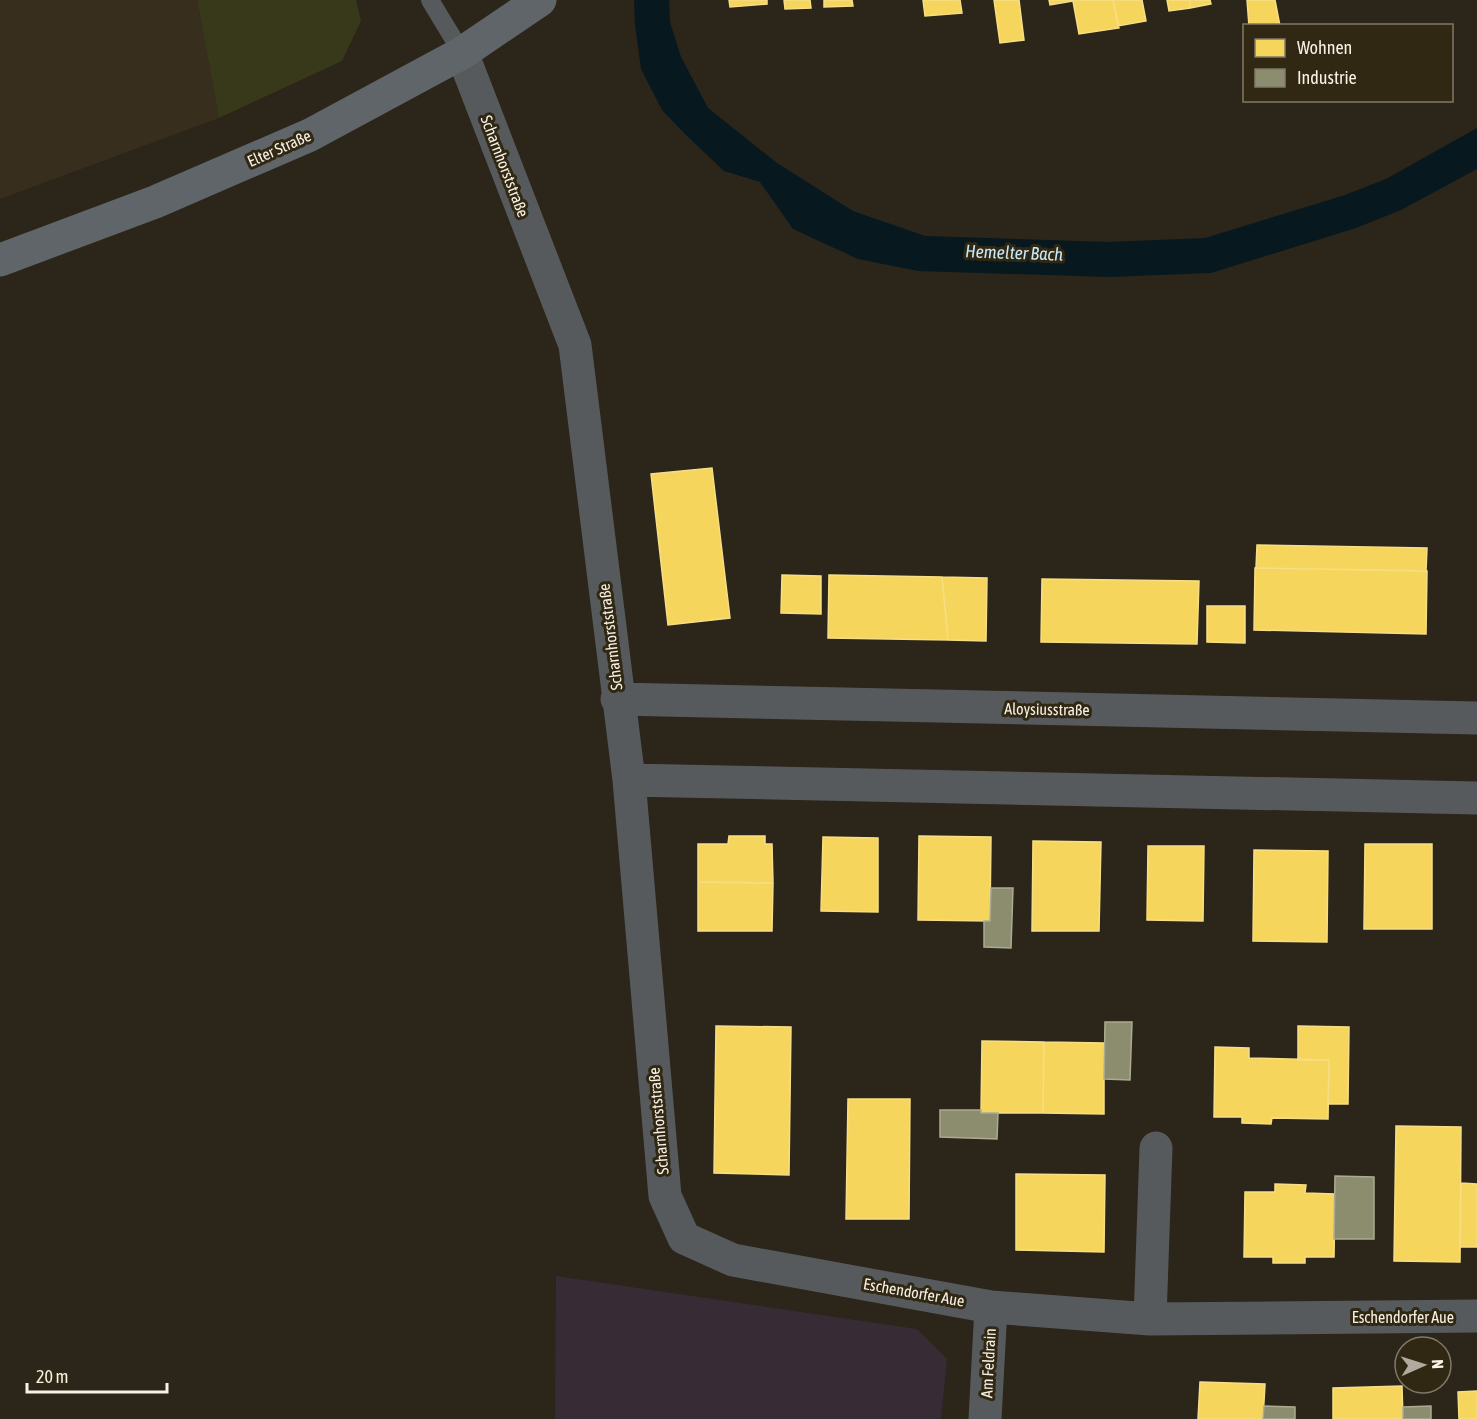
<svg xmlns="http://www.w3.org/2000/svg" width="1477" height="1419" viewBox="0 0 1477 1419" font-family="'Asap Condensed',sans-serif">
  <rect width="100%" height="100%" fill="#2b251a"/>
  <!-- industrial -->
  <path fill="#382e1e" d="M0,0h197l22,118 -219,81z"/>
  <!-- education -->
  <path fill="#372b35" d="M556,1276l361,53 30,30 -6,60h-386z"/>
  <!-- green -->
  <path fill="#38381a" d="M197,0h159l5,21 -19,40 -123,57z"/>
  <!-- water -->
  <path fill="#08181f" d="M634,0h35l1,22 11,35 27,51 69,55 76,48 72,25 184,6 96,-4 140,-43 41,-16 91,-51v41l-76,41 -45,18 -145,45 -102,4 -191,-6 -60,-12 -65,-30 -33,-47 -36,-11 -39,-37 -23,-24 -21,-41 -6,-44z"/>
  <!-- homes -->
  <path fill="#f6d55c" stroke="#f7de85" stroke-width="1.5" d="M729,0h38v4l-37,3z
    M784,0h26l1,8 -26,1z
    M824,0h28l1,6 -29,1z
    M923,0h37l2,13 -37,3z
    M994,0h25l5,40 -24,3z
    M1049,0h64l6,28 -40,6 -6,-33 -23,4z
    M1113,0h29l4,21 -28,5z
    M1167,0h23v8l-21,3z
    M1190,0h20l1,4 -21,4z
    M1247,0h28l5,26h-31z
    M712,468l18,150 -62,7 -17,-151z
    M1257,545l170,3 -1,23 -170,-3z
    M1255,568l172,3 -1,63 -172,-4z
    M782,575l39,1v38l-40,-1z
    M829,575l113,2 6,63 -120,-2z
    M942,577l45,1 -1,63 -38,-1z
    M1042,579l157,2 -2,63 -156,-2z
    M1207,606h38v37l-38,-1z
    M729,836h36v8h7l1,39 -75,-1v-38h30z
    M919,836l72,1 -1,84 -72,-1z
    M823,837l55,1v74l-57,-1z
    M1033,841l68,1 -2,89h-67z
    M1365,844h67v85h-68z
    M1148,846h56l-1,75 -56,-1z
    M1254,850l74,1 -1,91 -74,-1z
    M698,882l75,1 -1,48h-74z
    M716,1026l75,1 -2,148 -75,-2z
    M1298,1026l51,1 -1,77h-20l1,-44h-31z
    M982,1041l62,1 -1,71h-62z
    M1044,1042l60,1v71l-61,-1z
    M1215,1047l34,1v10l80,2 -1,59 -56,-1 -1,6 -29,-1v-6h-28z
    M848,1099h62l-1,120h-63z
    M1396,1126l65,1 -1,135 -66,-1z
    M1016,1174l89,1 -1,77 -88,-2z
    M1461,1183l16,1v63h-17z
    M1275,1184l31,1 -1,8 30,1 -1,63h-29v6h-32v-6h-29l1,-65h30z
    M1200,1382l65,2 -2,35h-65z
    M1402,1386l1,33h-70v-31z
    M1477,1391v28h-18l-1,-27z"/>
  <!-- industry -->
  <path fill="#8c8c6e" stroke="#acab92" stroke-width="1.5" d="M991,888h22l-2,60 -27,-1v-26h6z
    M1105,1022h27l-2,58 -26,-1z
    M940,1110h41v3h17l-1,26 -57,-2z
    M1335,1176l39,1v62h-40z
    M1264,1406l31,1v12h-32z
    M1431,1406v13h-28v-12z"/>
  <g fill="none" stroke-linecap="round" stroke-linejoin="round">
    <!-- lane -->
    <path stroke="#565a5d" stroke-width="18" d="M430,0l32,53"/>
    <!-- street -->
    <path stroke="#565a5d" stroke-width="33" d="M462,53l113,292 54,435 36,416 19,42 49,22 258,47 159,12 327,-3
      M617,699l860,19
      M629,780l848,18
      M1150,1319l6,-171
      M985,1419l6,-112"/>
    <!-- secondary -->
    <path stroke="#606569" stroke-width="33" d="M0,260l155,-58 155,-67 152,-82 78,-53"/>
  </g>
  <g text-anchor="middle" stroke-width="6" stroke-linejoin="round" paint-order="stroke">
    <!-- street labels -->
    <g font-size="16" fill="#f8f2e6" stroke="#312814">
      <text transform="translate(279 148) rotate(-24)" y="6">Elter Straße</text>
      <text transform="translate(505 166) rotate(69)" y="6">Scharnhorststraße</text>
      <text transform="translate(610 637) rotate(-97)" y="6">Scharnhorststraße</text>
      <text transform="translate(1047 709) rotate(1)" y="6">Aloysiusstraße</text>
      <text transform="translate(658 1121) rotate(-95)" y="6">Scharnhorststraße</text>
      <text transform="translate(914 1292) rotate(10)" y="6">Eschendorfer Aue</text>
      <text x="1403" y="1323">Eschendorfer Aue</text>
      <text transform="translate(988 1363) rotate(-87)" y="6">Am Feldrain</text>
    </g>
    <!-- water labels -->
    <g font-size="18" font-style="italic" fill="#c7eaf9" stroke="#312814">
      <text transform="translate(1014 253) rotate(2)" y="6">Hemelter Bach</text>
    </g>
  </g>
  <!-- legend -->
  <rect x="1243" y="24" width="210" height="78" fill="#312814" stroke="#817968" stroke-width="1.5"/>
  <rect x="1255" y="39" width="30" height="18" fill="#f6d55c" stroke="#817968" stroke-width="1.5"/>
  <text x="1297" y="54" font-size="18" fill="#f8f2e6">Wohnen</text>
  <rect x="1255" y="69" width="30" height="18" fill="#8c8c6e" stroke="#817968" stroke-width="1.5"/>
  <text x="1297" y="84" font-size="18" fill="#f8f2e6">Industrie</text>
  <!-- north arrow -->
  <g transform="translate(1423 1365) rotate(87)"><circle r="28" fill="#312814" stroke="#817968" stroke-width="1.5"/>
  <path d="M0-4.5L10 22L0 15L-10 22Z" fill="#b0aa9f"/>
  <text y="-9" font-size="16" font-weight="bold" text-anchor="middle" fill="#f8f2e6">N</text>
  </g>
  <!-- scale -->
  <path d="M27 1383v9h140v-9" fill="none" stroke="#f8f2e6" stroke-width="3"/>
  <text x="36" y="1383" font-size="18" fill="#f8f2e6" stroke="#312814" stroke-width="4.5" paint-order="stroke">20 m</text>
</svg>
